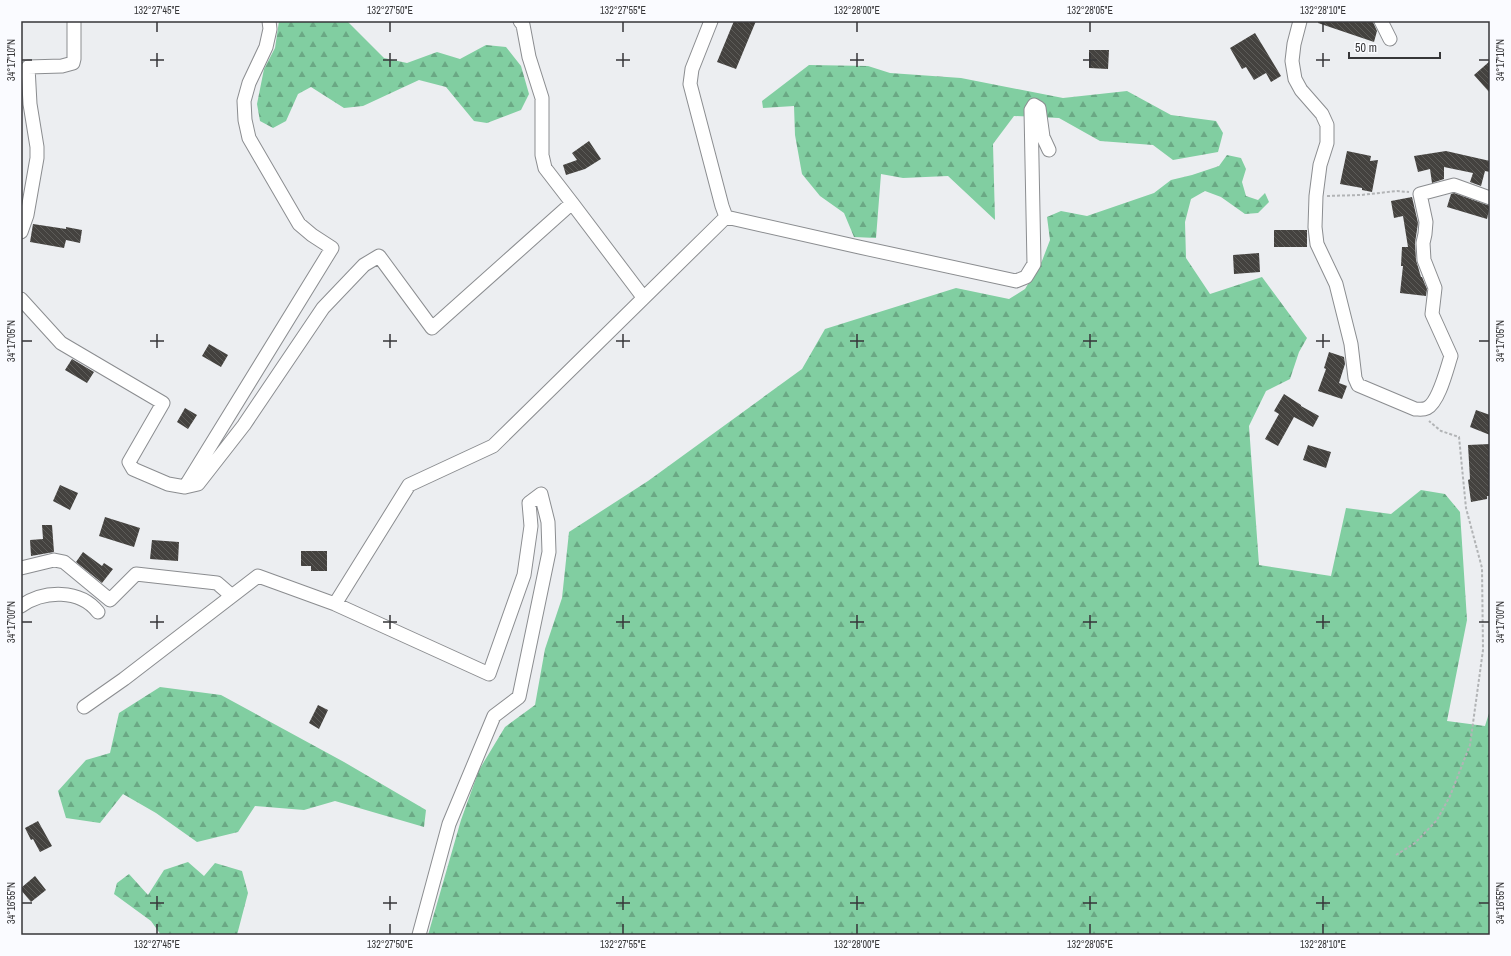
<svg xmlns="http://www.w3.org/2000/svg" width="1511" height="956" viewBox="0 0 1511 956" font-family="'Archivo Narrow',sans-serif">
  <defs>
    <pattern id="forest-firs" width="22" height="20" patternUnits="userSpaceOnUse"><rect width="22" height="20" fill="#81cea1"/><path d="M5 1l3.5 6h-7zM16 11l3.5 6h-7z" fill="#6aa884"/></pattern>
    <pattern id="building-back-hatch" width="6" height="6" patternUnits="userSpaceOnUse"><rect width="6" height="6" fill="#44423f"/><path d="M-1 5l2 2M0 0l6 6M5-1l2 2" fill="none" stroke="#5d5c59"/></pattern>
  </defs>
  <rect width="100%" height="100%" fill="#eceef1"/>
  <!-- forest -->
  <path fill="url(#forest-firs)" d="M279,21h68l37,37 23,5 30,-11 23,7 26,-14 20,2 15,19 8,28 -8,16 -34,13 -13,-2 -28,-34 -27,-7 -56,26 -19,2 -33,-21 -13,7 -12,27 -13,7 -13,-7 -3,-17 7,-35 11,-21z
    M809,65l59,1 22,7 71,5 102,20 64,-7 44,24 45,6 7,12 -5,19 -45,8 -20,-15 -53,-4 -41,-23 -45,-2 -21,28 2,76 -47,-44 -45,2 -22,-4 -5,64 -22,-1 -10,-24 -24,-17 -18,-22 -7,-39 -1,-29 -31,2 -1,-7z
    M1227,155l14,3 5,11 -4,13 4,14 12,4 7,-7 4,9 -11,11 -13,1 -24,-17 -16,-6 -14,8 -6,23 1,36 24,36 52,-17 45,61 -8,14 -9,27 -24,12 -17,35 10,139 72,11 15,-68 45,6 30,-24 24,4 15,18 7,108 -20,101 38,5 5,-16v225h-1062l33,-115 18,-50 26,-43 30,-22 10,-56 17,-51 7,-66 79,-51 154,-112 23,-40 131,-41 53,11 16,-10 17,-28 8,-21 -3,-23 14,-6 26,5 67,-23 17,-13 21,-5 27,-9z
    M160,687l61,8 123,67 82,48 -2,17 -89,-26 -31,9 -49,-4 -17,26 -41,10 -41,-29 -33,-19 -23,29 -34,-5 -8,-27 28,-31 24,-7 9,-40z
    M188,862l16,14 11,-13 27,8 6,22 -11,42h-76l-10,-14 -37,-27 3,-11 12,-9 19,21 16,-25z"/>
  <!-- building -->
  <path fill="url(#building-back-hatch)" d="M734,21h22l-20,48 -19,-7z
    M1318,21h53l2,1 4,9 -3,11 -56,-19z
    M1255,33l26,43 -10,6 -5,-9 -12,7 -8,-13 -4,2 -12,-21z
    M1089,50h20l-1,19 -19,-1z
    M1490,61v32l-16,-18z
    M589,141l12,18 -16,10 -19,6 -3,-10 14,-5 -5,-7z
    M1347,151l24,5 -1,5 8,-1 -6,32 -10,-2v-2l-22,-4z
    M1446,151l44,10v11l-5,-1 -4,15 -11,-4 3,-9 -29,-6v12l-12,4 -2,-14 -12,3 -4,-16z
    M1454,193l36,13 -3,13 -40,-12 4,-13z
    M1412,197l6,26 -3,20 1,17 5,17h1l5,12 -1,7 -26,-3 3,-27h-2l1,-19h6l-5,-31 -9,2 -3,-17z
    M33,224l33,5v-2l16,3 -2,13 -14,-3 -2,8 -34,-6z
    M1274,230h33v17h-33z
    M1259,253l1,19 -26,2 -1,-19z
    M209,344l19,11 -7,12 -19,-11z
    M1329,352l15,5 1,7 -6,19 8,3 -5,13 -24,-8 8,-22 -2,-1z
    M72,359l22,13 -7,11 -22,-13z
    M1284,394l17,11v1l18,10 -6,11 -19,-10 -16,29 -13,-7 14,-25 -5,-3z
    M185,408l12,7 -9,14 -11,-7z
    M1476,410l14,5v20l-20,-8z
    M1490,444v52h-3v3l-16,3 -3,-22 2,-1 -2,-34z
    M1308,445l23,7 -5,16 -23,-8z
    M60,485l18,8 -8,17 -17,-9z
    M105,517l35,11 -6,19 -35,-11z
    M42,525h10l2,27 -23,4 -1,-16 13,-1z
    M152,540l27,2 -1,19 -28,-2z
    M301,551h26v20h-16v-5h-10z
    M83,552l19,14 2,-3 9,6 -11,14 -26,-21z
    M318,705l10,5 -9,19 -10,-6z
    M38,821l14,25 -12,6 -7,-13 -2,1 -6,-12z
    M35,876l11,14 -15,12 -10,-12v-2z"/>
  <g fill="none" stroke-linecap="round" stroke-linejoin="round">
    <!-- street casing -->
    <g stroke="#8b8d90" stroke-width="15">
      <path id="street" d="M520,21l3,4 6,32 13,41v57l3,13 27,35
        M711,21l-19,48 -2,15 32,122 4,11
        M1300,21l-6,23 -2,17 3,18 6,11 21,24 5,11v18l-7,22 -4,31 -1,31 2,17 19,40 15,60 4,34 3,7 57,24c4,0 8,1 12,-1 12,-6 20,-40 24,-52l-19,-42 3,-26 -11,-28 -1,-17 2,-9 1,-12 -6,-28 34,-9 36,13
        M1381,21l9,18
        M726,217l133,30 157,34 10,-4 8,-13 -3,-154 3,-5 5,3 4,29 6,13
        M21,232l6,-17 10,-57v-11l-7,-43 -2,-37 34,-1 11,-3 1,-4v-38
        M21,299l40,44 102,60 -34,59 4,7 35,15 17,3 13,-3 46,-59 79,-117 41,-43 15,-9 53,72 140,-125 71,94
        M185,487l147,-239 -20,-13 -13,-11 -50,-86 -4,-18 -1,-19 5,-18 17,-36 4,-18 -1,-8
        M21,568l33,-8 10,2 46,38 26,-26 81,9 15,13
        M335,604l74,-119 84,-39 233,-229
        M21,606c23,-16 59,-17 77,6
        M84,707l40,-28 134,-103 77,28 154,70 35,-99 7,-49 -2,-23 12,-9 7,28 1,30 -30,145 -25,19 -45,108 -30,111"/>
    </g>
    <!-- path -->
    <path stroke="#b2b4b6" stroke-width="2" stroke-dasharray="3 2" stroke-linecap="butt" d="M1327,196l34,-1 36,-4 12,1
      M1396,855l19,-12 22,-23 13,-24 20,-51 13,-95 -1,-82 -16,-60 -7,-71 -18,-6 -12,-10"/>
    <!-- street -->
    <use href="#street" stroke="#fff" stroke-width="13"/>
  </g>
  <!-- ticks -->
  <path fill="none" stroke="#363638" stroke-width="1.5" d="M157,22v10M390,22v10M623,22v10M857,22v10M1090,22v10M1323,22v10M157,53v14M390,53v14M623,53v14M857,53v14M1090,53v14M1323,53v14M22,60h10M150,60h14M383,60h14M616,60h14M850,60h14M1083,60h14M1316,60h14M1479,60h10M157,334v14M390,334v14M623,334v14M857,334v14M1090,334v14M1323,334v14M22,341h10M150,341h14M383,341h14M616,341h14M850,341h14M1083,341h14M1316,341h14M1479,341h10M157,615v14M390,615v14M623,615v14M857,615v14M1090,615v14M1323,615v14M22,622h10M150,622h14M383,622h14M616,622h14M850,622h14M1083,622h14M1316,622h14M1479,622h10M157,896v14M390,896v14M623,896v14M857,896v14M1090,896v14M1323,896v14M22,903h10M150,903h14M383,903h14M616,903h14M850,903h14M1083,903h14M1316,903h14M1479,903h10M157,924v10M390,924v10M623,924v10M857,924v10M1090,924v10M1323,924v10"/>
  <!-- border -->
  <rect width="1511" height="956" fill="none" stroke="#fafbff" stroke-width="44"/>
  <!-- scale -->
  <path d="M1349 52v6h91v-6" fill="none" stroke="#363638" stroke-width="2"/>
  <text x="1355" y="52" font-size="12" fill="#363638" stroke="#fafbff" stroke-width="3" paint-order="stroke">50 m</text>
  <rect x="22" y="22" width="1467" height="912" fill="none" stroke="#363638" stroke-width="1.5"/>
  <g font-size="10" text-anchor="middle" fill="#363638">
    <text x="157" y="14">132°27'45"E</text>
    <text x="390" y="14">132°27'50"E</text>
    <text x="623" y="14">132°27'55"E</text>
    <text x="857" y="14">132°28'00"E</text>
    <text x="1090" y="14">132°28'05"E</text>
    <text x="1323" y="14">132°28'10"E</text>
    <text transform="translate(11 60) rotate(-90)" y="4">34°17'10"N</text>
    <text transform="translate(1500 60) rotate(-90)" y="4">34°17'10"N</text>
    <text transform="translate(11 341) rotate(-90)" y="4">34°17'05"N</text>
    <text transform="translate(1500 341) rotate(-90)" y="4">34°17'05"N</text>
    <text transform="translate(11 622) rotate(-90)" y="4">34°17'00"N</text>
    <text transform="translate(1500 622) rotate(-90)" y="4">34°17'00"N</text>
    <text transform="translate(11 903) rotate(-90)" y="4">34°16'55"N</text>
    <text transform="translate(1500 903) rotate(-90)" y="4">34°16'55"N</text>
    <text x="157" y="948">132°27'45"E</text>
    <text x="390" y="948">132°27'50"E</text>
    <text x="623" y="948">132°27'55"E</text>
    <text x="857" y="948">132°28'00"E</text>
    <text x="1090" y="948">132°28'05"E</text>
    <text x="1323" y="948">132°28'10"E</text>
  </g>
</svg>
